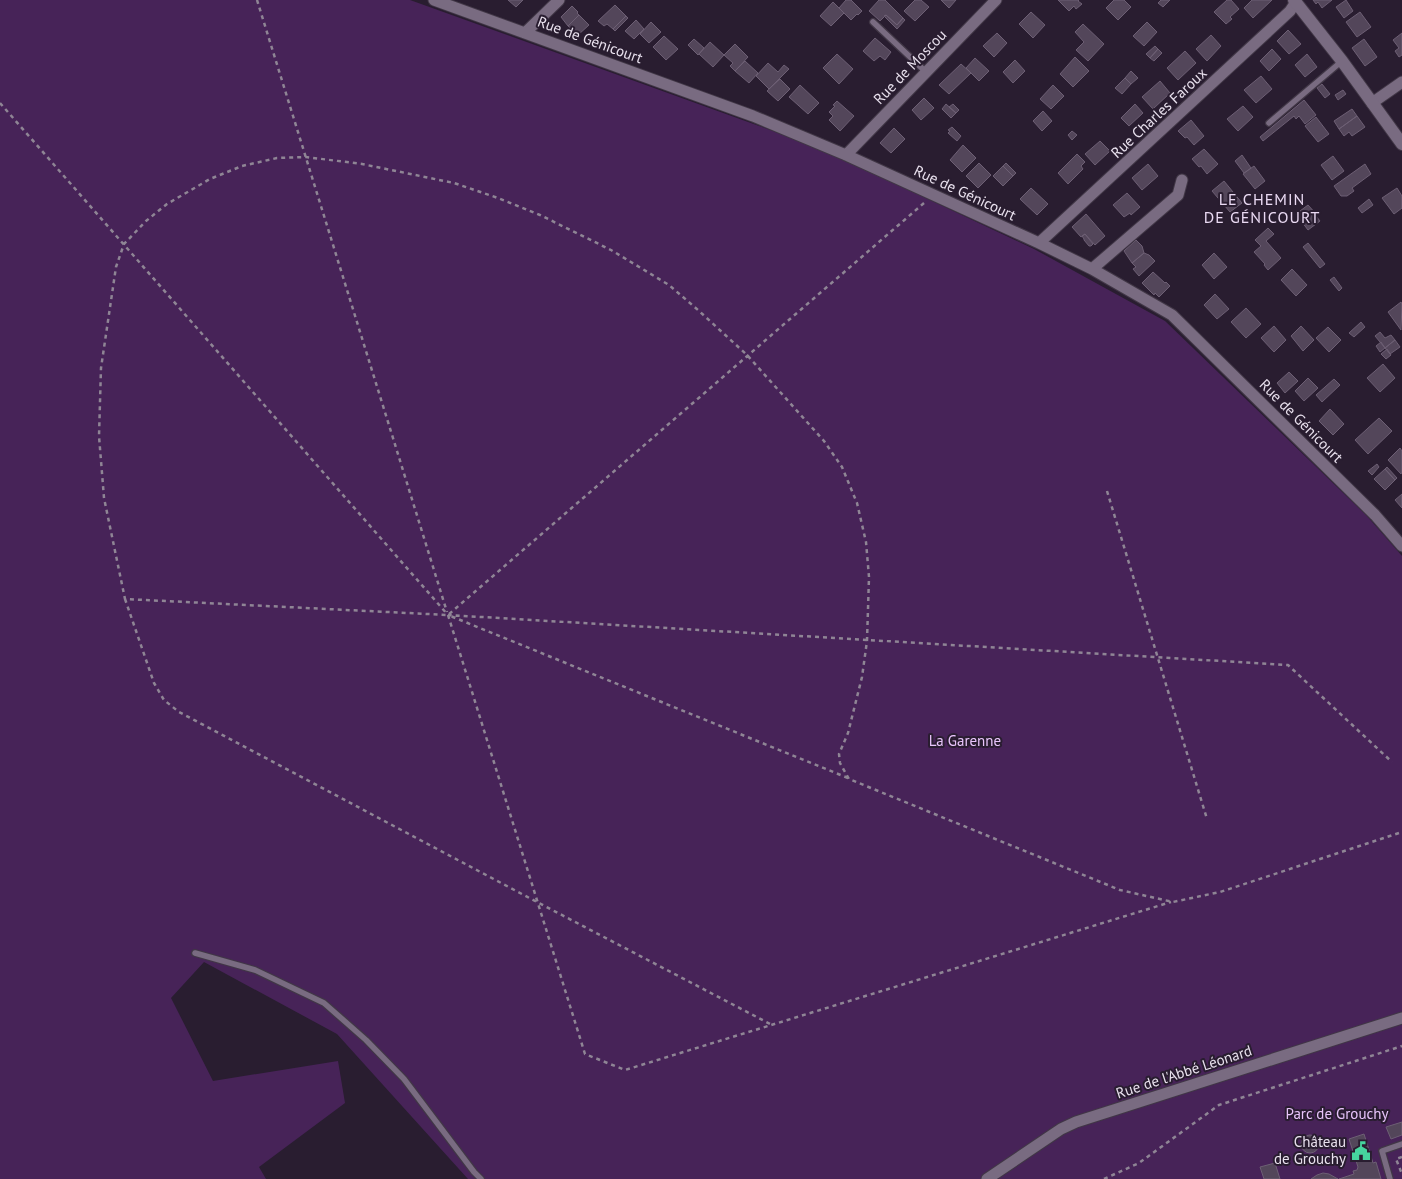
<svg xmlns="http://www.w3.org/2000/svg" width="1402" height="1179" viewBox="0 0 1402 1179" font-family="'PT Sans',sans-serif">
  <rect width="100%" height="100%" fill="#291d30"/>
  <!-- green -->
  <path fill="#472358" d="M0,0h410l363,131 70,28 191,90 131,72 201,194 36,41v623h-934l-131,-145 -133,-72 -33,36 42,83 125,-20 7,42 -86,64 7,12h-266z"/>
  <!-- building -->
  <path fill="#53465a" stroke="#6d5f74" d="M508,0h15l-7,7z
    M846,0h5l11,11 -4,4 -1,-1 -6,6 -12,-12z
    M879,0h6l18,18 -6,7 -11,-10 -6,6 -11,-10z
    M915,0h6l8,7 -14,14 -11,-10z
    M941,0h15l-7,8z
    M1058,0h21l-1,1 4,3 -6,5 -2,-3 -5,5z
    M1114,0h10l7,7 -13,13 -12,-12z
    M1161,0h9l-7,7 -5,-4z
    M1227,0h4l8,9 -9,8 2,2 -6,5 -12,-12z
    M1252,0h20l-19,18 -9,-10z
    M1313,0h19l-10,8 -4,-6 -2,2z
    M1346,0l7,11 -9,7 -8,-11z
    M833,2l11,11 -13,13 -11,-10z
    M615,5l11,11 -13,13 -6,-5 -3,2 -6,-5z
    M572,6l6,6 -1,1 2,2 -11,11 -7,-9z
    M1031,12l14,13 -12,13 -14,-14z
    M1360,12l11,15 -14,10 -11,-15z
    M579,15l10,10 -11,10 -10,-9z
    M886,15l11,10 6,-7 2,2 -8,9 -13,-13z
    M626,16l2,2 -13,13 -2,-2z
    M636,20l8,9 -10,10 -9,-8z
    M651,22l10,10 -12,11 -9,-9z
    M1147,22l10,10 -13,14 -11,-10z
    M1083,24l21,20 -16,17 -12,-11 8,-8 -9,-10z
    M1288,30l13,14 -12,10 -12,-13z
    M997,33l10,10 -13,14 -11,-11z
    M1402,33v22l-3,2 -4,-6 4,-3 -6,-8z
    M1211,35l10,11 -14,15 -11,-12z
    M664,36l14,13 -12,11 -13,-13z
    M875,38l16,14 -6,8 -5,-4 -6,5 -11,-10z
    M694,39l10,9 -6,7 -10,-10z
    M1364,39l13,18 -12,9 -13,-18z
    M710,42l14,13 -11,12 -14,-13z
    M735,44l13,13 -13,14 -5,-5 3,-3 -9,-8z
    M1155,46l3,3 -8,9 -4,-4z
    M1158,49l4,4 -8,8 -4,-3z
    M1272,49l9,10 -12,12 -9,-10z
    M1185,51l11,12 -18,17 -11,-12z
    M837,54l16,15 -14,15 -16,-16z
    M1307,54l10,13 -12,10 -10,-12z
    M1075,57l14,14 -16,16 -13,-13z
    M975,58l14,13 -10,10 -13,-13z
    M1015,60l10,11 -12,12 -10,-11z
    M745,61l13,12 -9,10 -14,-12z
    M768,63l10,9 6,-7 5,4 -20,20 -13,-13z
    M961,64l10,9 -22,21 -10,-9z
    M1131,71l7,7 -7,6 -6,-6z
    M1261,76l11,13 -16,14 -12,-13z
    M1125,78l6,6 -9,10 -7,-6z
    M780,79l10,10 -12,12 -11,-10z
    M1160,81l10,12 -17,16 -11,-12z
    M1322,84l8,10 -5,4 -8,-10z
    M800,85l19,18 -11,11 -19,-17z
    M1053,85l11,11 -13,13 -11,-10z
    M1343,90l3,4 -8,6 -3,-5z
    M924,98l10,10 -13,12 -9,-10z
    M1304,100l12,15 -11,9 -6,-8 -3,3 -2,-3 -31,25 -3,-4z
    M837,101l17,15 -14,15 -11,-11 4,-4 -4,-4 6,-6 -2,-1z
    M946,104l10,9 -5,5 -9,-9z
    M953,104l6,6 -3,3 -7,-6z
    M1135,104l8,9 -14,13 -8,-8z
    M1243,106l10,11 -15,14 -11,-12z
    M1352,109l5,7 -18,13 -5,-8z
    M1043,111l9,10 -10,10 -9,-10z
    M1357,116l8,11 -13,9 -3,-4 -5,4 -5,-7z
    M1316,117l13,17 -11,8 -13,-16z
    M1191,120l13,16 -10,9 -7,-8 -2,1 -7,-7z
    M952,127l9,9 -4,5 -9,-8 2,-2 -2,-1z
    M894,128l11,11 -14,14 -11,-10z
    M1072,131l5,4 -5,5 -4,-5z
    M1100,141l10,10 -15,14 -10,-11z
    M963,145l13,13 -14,14 -12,-12z
    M1204,149l14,15 -11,10 -6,-8 -2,1 -7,-8z
    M1077,154l8,8 -4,4 2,3 -15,15 -10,-11z
    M1242,155l9,13 -7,5 -9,-12z
    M1333,156l11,15 -12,9 -11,-15z
    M979,163l12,12 -13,13 -12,-12z
    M1006,163l10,10 -3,3 -10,-10z
    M1148,164l10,12 -16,14 -10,-12z
    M1365,164l6,10 -19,14 2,3 -7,5h-6l-7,-10z
    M1003,166l10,10 -10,10 -10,-10z
    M1254,166l11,15 -10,8 -12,-15z
    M1224,181l18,22 -12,9 -18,-21z
    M1031,188l17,16 -11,11 -17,-16z
    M1397,188l5,8v12l-8,6 -12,-16z
    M1127,193l13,14 -9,8 -1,-2 -6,4 -11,-12z
    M1369,199l4,6 -11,8 -4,-5z
    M1308,205l9,10 -1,1 4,5 -12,9 -12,-16z
    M1086,214l19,22 -10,9 -10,-11 -4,3 -9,-10z
    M1268,228l6,6 -8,7 15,17 -13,12 -4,-5 1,-1 -11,-12 7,-6 -6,-6z
    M1085,234l8,10 -2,2h-2l-5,-6v-1l-2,-3z
    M1136,240l6,6 2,7 -12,10 -8,-12z
    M1308,243l17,21 -5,4 -17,-21z
    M1144,253l5,2 6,6 -16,15 -6,-7 3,-2 -4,-4z
    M1214,253l13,14 -13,12 -12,-14z
    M1292,269l15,16 -11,11 -15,-16z
    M1153,272l12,11 1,-1 4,4 -11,11 -4,-4 -1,2 -12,-12z
    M1334,277l8,11 -3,3 -9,-11z
    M1215,294l14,15 -12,10 -13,-14z
    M1401,302l1,2 -1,26 -13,-18z
    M1246,308l15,16 -15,14 -15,-16z
    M1361,322l4,5 -11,10 -5,-4z
    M1274,326l12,14 -12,12 -13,-14z
    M1301,326l13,14 -11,11 -12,-15z
    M1328,327l13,13 -12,12 -13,-14z
    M1380,332l5,6 6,-3 4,5 -10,8 -10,-12z
    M1395,340l5,7 -10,7 -5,-6z
    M1381,342l4,6 -5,4 -4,-6z
    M1387,349l4,6 -5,4 -5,-5z
    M1383,364l12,14 -15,14 -13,-14z
    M1289,372l9,9 -13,12 -8,-10z
    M1308,378l10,10 -14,13 -9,-10z
    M1334,379l6,6 -18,17 -6,-7z
    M1330,409l14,15 -11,11 -14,-14z
    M1379,418l13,13 -24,23 -13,-14z
    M1400,448l2,3v21l-1,2 -13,-14z
    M1377,464l2,3 -7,8 -4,-4z
    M1387,467l10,11 -2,2 -10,-11z
    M1385,469l10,11 -10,10 -11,-11z
    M1402,494v14l-7,-8z
    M1402,1122v13l-11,4 -5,-12z
    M1364,1134l9,29 3,-1 5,17h-42l15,-5 -1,-3 4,-1 1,-3 -9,-28z
    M1301 1144a9 9 0 1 1 18 0a9 9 0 1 1-18 0Z
    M1275,1163l5,16h-16l-4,-12z
    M1323,1173l6,1 9,5h-27l6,-4z"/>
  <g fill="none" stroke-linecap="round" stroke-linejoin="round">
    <!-- service casing -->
    <g stroke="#413746" stroke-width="8">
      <path id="service" d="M873,22l53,50
        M1269,123l73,-62
        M195,953l60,17 69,33 42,37 38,39 70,93 7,7
        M1390,1179l-8,-28 20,-7"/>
    </g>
    <!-- minor casing -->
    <g stroke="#413746" stroke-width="13">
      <path id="minor" d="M434,0l319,116 93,39 193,88 53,26 80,46 203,200 27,31
        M526,32l33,-32
        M1372,103l30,-21
        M846,155l150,-155
        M1039,243l251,-232 6,-9
        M1092,269l86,-74 4,-15
        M987,1179l74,-50 15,-7 326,-104"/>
    </g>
    <!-- tertiary casing -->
    <g stroke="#413746" stroke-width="14">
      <path id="tertiary" d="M1294,0l48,61 60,83"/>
    </g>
    <!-- path -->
    <path stroke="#8f8595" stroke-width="2.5" stroke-dasharray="4 4" stroke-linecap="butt" d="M257,0l190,612
      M0,103l448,512 840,50 104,97
      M924,203l-476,412 -323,-16 -21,-101 -5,-62 2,-68 15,-101 8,-23 22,-23 21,-17 43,-25 32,-13 35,-8 29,-1 56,7 92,19 44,15 42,17 71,35 58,35 29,25 49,45 77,86 18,26 15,36 9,39 3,35 -2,64 -5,36 -14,56 -9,21 1,9 9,16 271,111 53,12 47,-10 182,-60
      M1107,491l100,328
      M125,599l29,84 10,17 15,12 358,190 235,123
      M848,778l-400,-163 137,439 40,16 546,-168
      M1402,1157l-6,2 6,15
      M1104,1179l35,-16 80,-58 183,-59"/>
    <!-- service -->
    <use href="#service" stroke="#796b81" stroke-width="5.5"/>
    <!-- minor -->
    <use href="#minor" stroke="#796b81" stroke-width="11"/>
    <!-- tertiary -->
    <use href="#tertiary" stroke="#796b81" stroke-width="12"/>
  </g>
  <!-- icons -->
  <defs>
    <g id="civic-bare" transform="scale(1.5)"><path d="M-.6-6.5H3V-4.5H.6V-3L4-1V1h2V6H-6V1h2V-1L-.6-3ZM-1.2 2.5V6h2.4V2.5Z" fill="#46d49e" stroke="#291d30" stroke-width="2.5" paint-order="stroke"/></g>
  </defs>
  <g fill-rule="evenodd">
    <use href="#civic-bare" x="1361" y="1151"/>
  </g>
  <g text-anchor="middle" stroke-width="4" stroke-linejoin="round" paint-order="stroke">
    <!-- street labels -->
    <g font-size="15" fill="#e9e1ee" stroke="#291d30">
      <text transform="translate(590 40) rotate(20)" y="5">Rue de Génicourt</text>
      <text transform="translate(910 67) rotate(-46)" y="5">Rue de Moscou</text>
      <text transform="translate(1159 113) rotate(-43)" y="5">Rue Charles Faroux</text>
      <text transform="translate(965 193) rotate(25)" y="5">Rue de Génicourt</text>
      <text transform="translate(1301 421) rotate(45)" y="5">Rue de Génicourt</text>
      <text transform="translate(1184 1072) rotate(-18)" y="5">Rue de l'Abbé Léonard</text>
    </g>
    <!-- park labels -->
    <g font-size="15" fill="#e8c4fb" stroke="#291d30">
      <text x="965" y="746">La Garenne</text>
      <text x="1337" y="1119">Parc de Grouchy</text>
    </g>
    <!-- poi labels -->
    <g font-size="15" fill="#e9e1ee" stroke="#291d30" text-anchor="end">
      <text x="1346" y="1147">Château<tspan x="1346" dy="17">de Grouchy</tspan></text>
    </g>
    <!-- neighbourhood labels -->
    <g font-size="16" letter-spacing="1" fill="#eadaf3" stroke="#291d30">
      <text x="1262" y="205">LE CHEMIN<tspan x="1262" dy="18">DE GÉNICOURT</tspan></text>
    </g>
  </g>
</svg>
